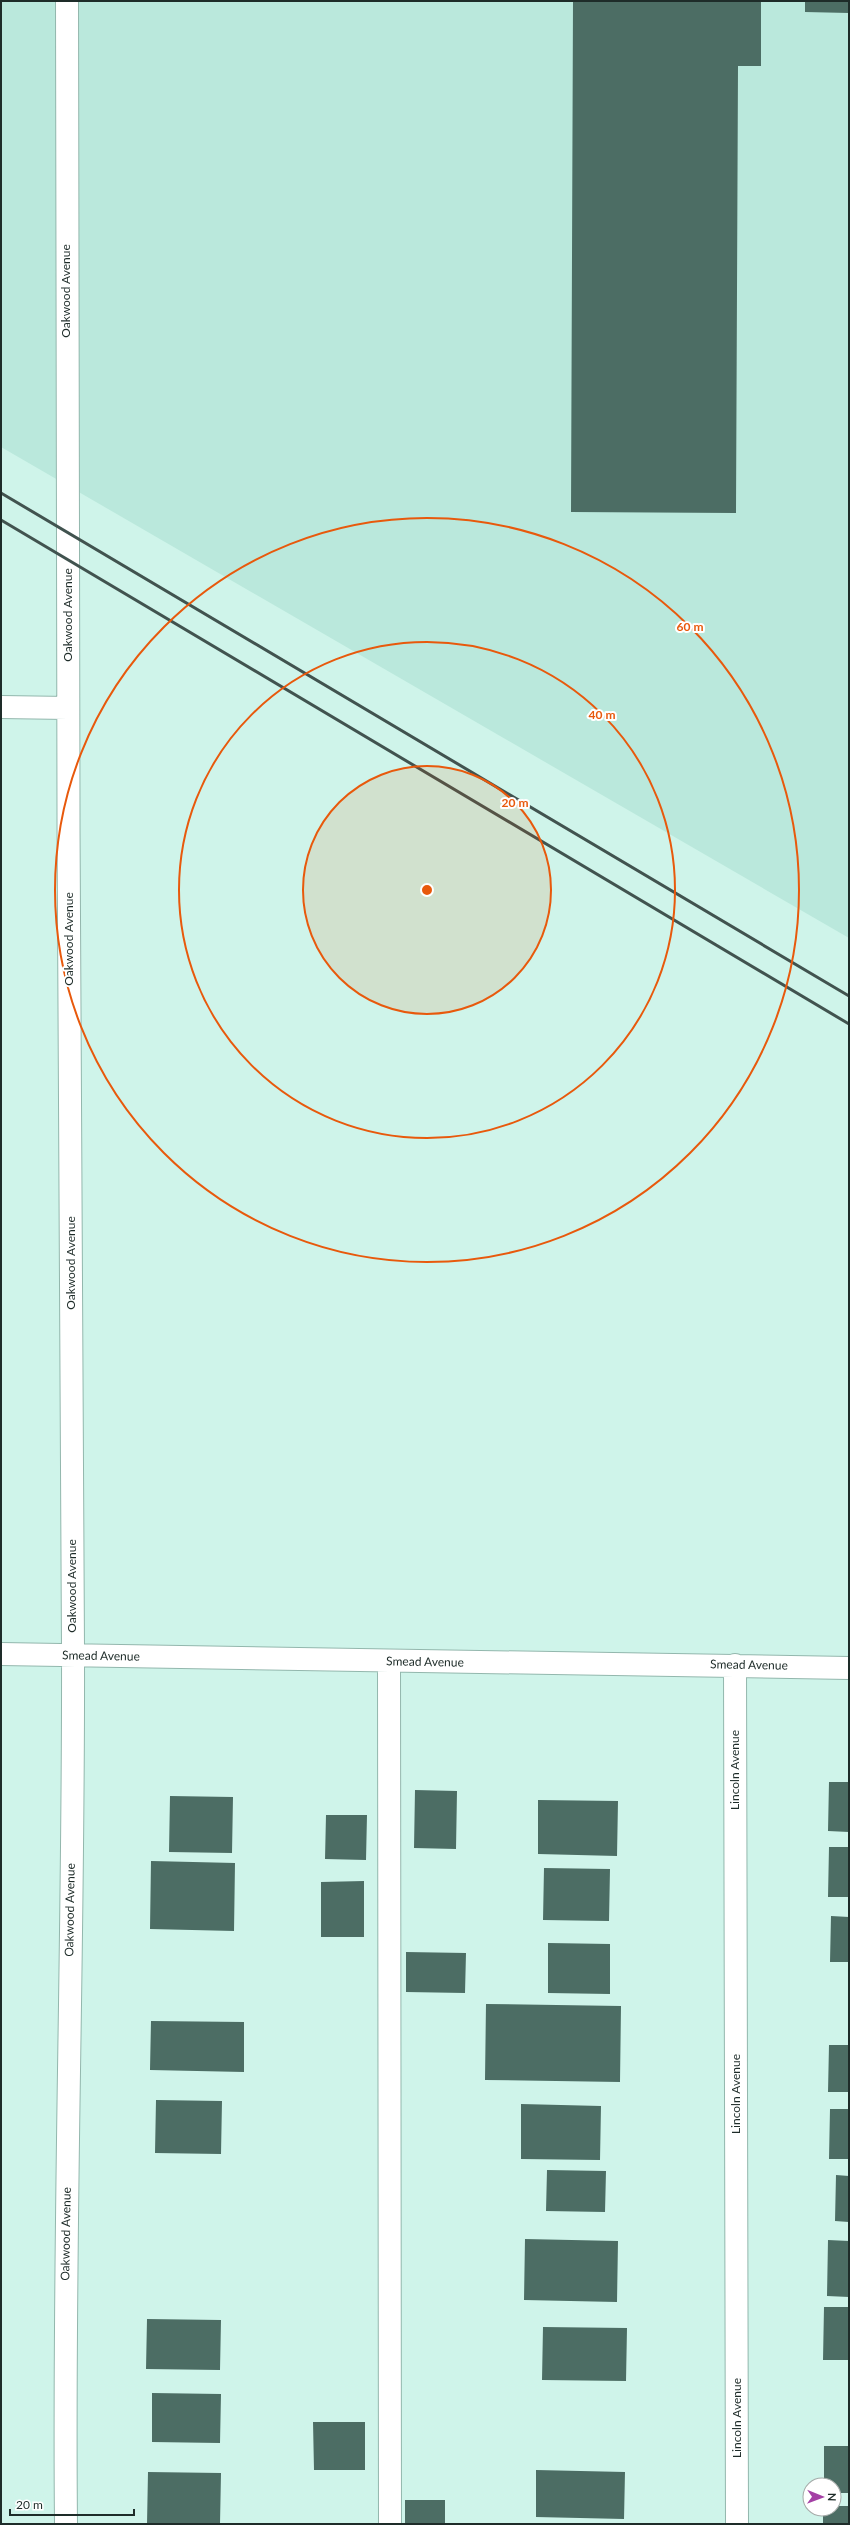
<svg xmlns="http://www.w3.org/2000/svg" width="850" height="2525" viewBox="0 0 850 2525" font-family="Lato,sans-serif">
  <rect width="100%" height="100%" fill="#cff4ea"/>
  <!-- built -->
  <path fill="#bae8dc" d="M1,1h848v937l-848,-491z"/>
  <!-- building -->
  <path fill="#4c6d64" d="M573,1h188v65h-23l-2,447 -165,-1z
    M805,1h44v12l-44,-1z
    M829,1782h20v50l-21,-1z
    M415,1790l42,1 -1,58 -42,-1z
    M170,1796l63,1 -1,56 -63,-1z
    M538,1800l80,1 -1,55 -79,-2z
    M326,1815h41l-1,45 -41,-1z
    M829,1847h20v50h-21z
    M151,1861l84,2 -1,68 -84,-2z
    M544,1868l66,1 -1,52 -66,-1z
    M364,1881v56h-43v-55z
    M831,1916l18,1v45h-19z
    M548,1943l62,1v50l-62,-1z
    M406,1952l60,1 -1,40 -59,-1z
    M486,2004l135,2 -1,76 -135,-2z
    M151,2021l93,1v50l-94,-2z
    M829,2045h20v47h-21z
    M156,2100l66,1 -1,53 -66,-1z
    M521,2104l80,2 -1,54 -79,-1z
    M830,2109h19v50h-20z
    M547,2170l59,1 -1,41 -59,-1z
    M836,2175l13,1v46l-14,-1z
    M525,2239l93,2 -1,61 -93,-2z
    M828,2240l21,1v56l-22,-1z
    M824,2307h25v53h-26z
    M147,2319l74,1 -1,50 -74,-1z
    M543,2327l84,1 -1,53 -84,-1z
    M152,2393l69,1 -1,49 -68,-1z
    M313,2422h52v48h-51z
    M824,2446h25v47h-15v-8h-10z
    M536,2470l89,2 -1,47 -88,-2z
    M148,2472l73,1 -1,51h-73z
    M405,2500h40v24h-40z
    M834,2506h15v18h-26v-15h11z"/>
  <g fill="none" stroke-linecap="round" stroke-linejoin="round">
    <!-- minor casing -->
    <g stroke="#93b7ad" stroke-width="24">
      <path id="minor" d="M1,707l67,1
        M1,1654l848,14
        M389,1662l1,862
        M735,1665l2,859
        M66,2524c-3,-292 8,-583 7,-875 -3,-549 -7,-1099 -6,-1648"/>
    </g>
    <!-- minor -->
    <use href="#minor" stroke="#fff" stroke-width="22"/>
    <!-- rail -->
    <path stroke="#41534f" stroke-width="3" d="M1,493l848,503
      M1,520l848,504"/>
  </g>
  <!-- distance rings -->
  <circle cx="427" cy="890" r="124" fill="#e8590c" fill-opacity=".12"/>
  <g fill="none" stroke="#e8590c" stroke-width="2">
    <circle cx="427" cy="890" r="124"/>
    <circle cx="427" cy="890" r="248"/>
    <circle cx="427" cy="890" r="372"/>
  </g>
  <g text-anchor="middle" stroke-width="4" stroke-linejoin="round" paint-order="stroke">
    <!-- street labels -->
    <g font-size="12" fill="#1e2c29" stroke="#fff">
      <text transform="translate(66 291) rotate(-90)" y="4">Oakwood Avenue</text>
      <text transform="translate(68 615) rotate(-90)" y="4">Oakwood Avenue</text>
      <text transform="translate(69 939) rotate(-90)" y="4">Oakwood Avenue</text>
      <text transform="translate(71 1263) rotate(-90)" y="4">Oakwood Avenue</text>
      <text transform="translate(72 1586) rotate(-90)" y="4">Oakwood Avenue</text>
      <text transform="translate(101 1656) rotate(1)" y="4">Smead Avenue</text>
      <text transform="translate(425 1662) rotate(1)" y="4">Smead Avenue</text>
      <text transform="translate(749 1665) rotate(1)" y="4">Smead Avenue</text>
      <text transform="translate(735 1770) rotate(-90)" y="4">Lincoln Avenue</text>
      <text transform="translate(70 1910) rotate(-89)" y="4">Oakwood Avenue</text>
      <text transform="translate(736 2094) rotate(-90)" y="4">Lincoln Avenue</text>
      <text transform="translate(66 2234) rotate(-89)" y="4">Oakwood Avenue</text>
      <text transform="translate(737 2418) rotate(-90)" y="4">Lincoln Avenue</text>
    </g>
  </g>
  <circle cx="427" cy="890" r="6" fill="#e8590c" stroke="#fff" stroke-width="2"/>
  <g font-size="12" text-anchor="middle" font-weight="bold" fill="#e8590c" stroke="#fff" stroke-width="4" stroke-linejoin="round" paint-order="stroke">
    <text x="690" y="631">60 m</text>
    <text x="602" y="719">40 m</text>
    <text x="515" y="807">20 m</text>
  </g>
  <!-- border -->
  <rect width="850" height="2525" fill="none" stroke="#1e2c29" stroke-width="4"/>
  <!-- north arrow -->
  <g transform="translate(822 2497) rotate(91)"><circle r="19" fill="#ffffff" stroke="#a5aba9"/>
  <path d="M0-3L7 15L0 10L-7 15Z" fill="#a440a5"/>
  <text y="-6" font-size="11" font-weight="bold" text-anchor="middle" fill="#1e2c29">N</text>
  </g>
  <!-- scale -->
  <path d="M10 2509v6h124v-6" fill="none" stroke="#1e2c29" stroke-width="2"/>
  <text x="16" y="2509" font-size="12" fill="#1e2c29" stroke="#ffffff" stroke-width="3" paint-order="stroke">20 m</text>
</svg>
